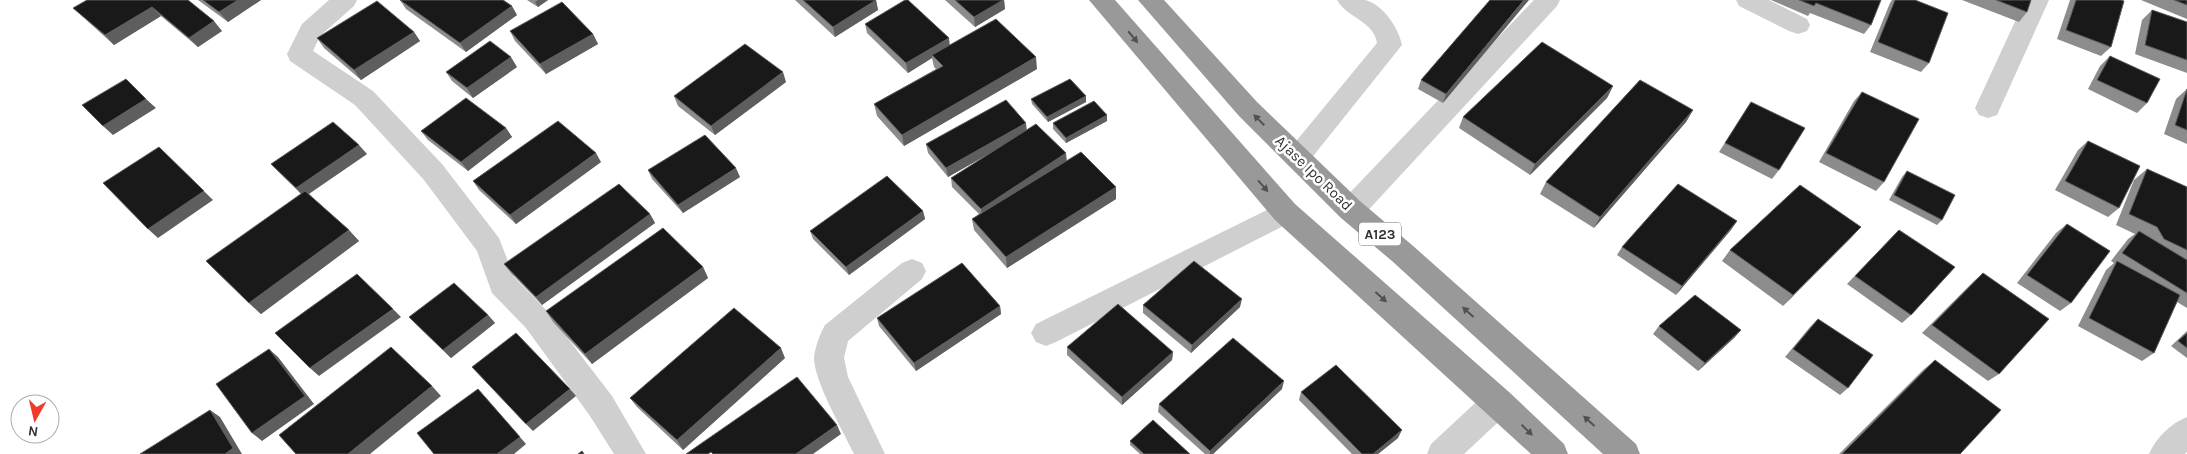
<svg xmlns="http://www.w3.org/2000/svg" width="2187" height="454" viewBox="0 0 2187 454" font-family="Karla,sans-serif">
  <rect width="100%" height="100%" fill="#fff"/>
  <g fill="none" stroke-linecap="round" stroke-linejoin="round">
    <!-- minor -->
    <path fill="#cfcfcf" fill-rule="evenodd" d="M329,0h28l-3,6 -34,30 -7,15 60,40 69,73 57,74 15,39 32,33 66,86 34,58h-32l-24,-38 -64,-88 -34,-35 -15,-42 -53,-71 -69,-75 -65,-44 -3,-7 15,-30z
      M1337,0c9,0 20,0 28,0 18,4 34,29 37,45l-96,120 -9,4 -9,-4 -4,-7 4,-7 89,-108c-3,-22 -30,-25 -40,-43z
      M1534,0h26l-3,6 -196,212 -10,3 -10,-3 -4,-8 4,-8z
      M1736,0h33l38,19 3,6 -3,6 -9,3 -9,-3 -50,-25z
      M2025,0h24l-52,115 -9,3 -9,-3 -4,-7z
      M1285,201l10,3 4,8 -4,8 -239,122 -10,4 -10,-4 -5,-9 5,-9z
      M912,259l10,4 4,8 -4,8 -74,62 -4,17 4,19 37,77h-31c-11,-23 -40,-73 -40,-96 1,-11 6,-24 11,-33l77,-62z
      M1498,388l11,4 4,10 -4,10 -45,42h-37l4,-10 56,-52z
      M2187,417v35l-2,2h-36c7,-16 22,-31 38,-37z"/>
    <!-- highway -->
    <path fill="#999" fill-rule="evenodd" d="M1089,0h26l180,204 214,188 55,52 4,10h-37l-256,-234z
      M1138,0h26l93,102 104,100 51,43 224,199 4,10h-37l-211,-193 -51,-43 -102,-102z"/>
  </g>
  <!-- wall -->
  <path fill="#8c8c8c" d="M188,0l34,31 -24,16 -37,-31 -47,29 -31,-28 -10,-9z
    M198,0h63l-33,22z
    M400,0l117,15 -51,37 -60,-43z
    M527,0h21l-10,7z
    M795,0h81l2,10 -43,27z
    M945,0h59l1,9 -30,18z
    M1490,0l-47,103 -25,-14 3,-9z
    M1771,0h110l-10,25 -7,9 -54,-21 -2,3z
    M1892,0h23l14,63 -8,9 -51,-20 20,-49z
    M1962,0h69l-4,12 -8,10z
    M2070,0h51l-10,47 -10,9 -44,-17z
    M2141,0h46v19z
    M2152,10l35,12v51l-52,-19 7,-34z
    M865,24l85,21 87,24 -133,77 -27,-30 -3,-12 62,-35 -2,-2 -2,-9 -24,15 -41,-40z
    M510,31l83,3 5,10 -52,30 -31,-33z
    M414,32l6,9 -59,39 -37,-32 -7,-10z
    M2110,56l37,47 -10,10 -49,-24 12,-23z
    M517,67l-44,31 -21,-17 -6,-9z
    M786,82l-71,53 -37,-29 -4,-10z
    M1613,86l-6,12 -77,77 -71,-47 4,-11z
    M2187,89v55l-23,-10 12,-35z
    M1862,92l22,90 -8,9 -57,-29 35,-61z
    M1086,96v6l-38,20 -16,-18 -1,-5z
    M1751,102l28,68 -7,9 -53,-27z
    M1693,110l-7,12 -92,106 -54,-34 6,-12z
    M1107,115v6l-41,22 -13,-14v-6z
    M506,128l6,9 -44,34 -40,-31 -7,-9z
    M1027,131l89,68 -109,69 -33,-38 -2,-11 7,-5 -27,-27 -1,-9 50,-31 -53,30 -20,-24 -2,-9z
    M2088,141l31,67 -11,9 -53,-27 23,-40z
    M367,154l-58,40 50,47 -98,73 -12,-11 52,-109 -30,-30z
    M601,162l-85,62 -37,-34 -6,-9z
    M2147,169l40,18v121l-10,-6 -23,51 -12,8 -64,-35 28,-56 8,-7 -3,-2 17,-22 7,-5 -19,-9 18,-45z
    M648,170l92,7 -57,36 -31,-34z
    M1907,171l35,49 -5,5 -48,-25 13,-23z
    M923,211l2,8 -76,56 -36,-36 -3,-8z
    M650,214l5,9 -113,82 -31,-32 -7,-9z
    M1737,221l-61,74 -59,-40 5,-8z
    M2067,224l4,79 -11,8 -43,-28 39,-50z
    M1861,227l-78,79 -61,-45 8,-11z
    M1899,230l12,85 -9,8 -55,-39z
    M703,267l5,11 -116,86 -39,-42 -7,-11z
    M1983,273l16,101 -11,7 -66,-48 52,-52z
    M1143,305l97,2 -49,46 -48,-40z
    M1000,306l1,8 -85,57 -37,-45 -2,-8z
    M488,315l7,8 -44,35 -42,-41z
    M1818,319l30,69 -8,7 -55,-38 25,-30z
    M1659,326l82,4 -7,8 -36,33 -45,-37z
    M2187,331v27l-16,-12z
    M1067,347l106,5 -1,8 -50,45 -55,-50z
    M785,358l-102,92 -46,-43 -7,-9z
    M1935,360l25,94h-121l84,-84z
    M1282,389l-69,65h-8l-47,-42 1,-8z
    M1301,392l97,46 -20,16h-26l-53,-54z
    M1130,441l60,13h-50l-10,-9z"/>
  <!-- shaded-wall -->
  <path fill="#5e5e5e" d="M238,0h23l-33,22 -9,-10z
    M538,0h10l-10,7 -3,-5z
    M876,0l2,10 -43,27 -2,-10z
    M1003,0h1l1,9 -30,18 -1,-10z
    M1524,0h5l-86,103 3,-9z
    M512,6l5,9 -51,37 -6,-9z
    M152,7l9,9 -47,29 -9,-10z
    M214,21l8,10 -24,16 -9,-9z
    M414,32l6,9 -59,39 -7,-10z
    M593,34l5,10 -52,30 -6,-10z
    M949,38l1,9 -18,8v3l-24,15 -2,-10z
    M511,57l6,10 -44,31 -6,-10z
    M1036,57l1,12 -133,77 -2,-11z
    M783,72l3,10 -71,53 -4,-9z
    M1613,86l-6,12 -77,77 5,-11z
    M1086,96v6l-38,20 -1,-5z
    M146,99l10,9 -43,27 -10,-9z
    M1693,110l-7,12 -92,106 6,-11z
    M1107,115v6l-41,22v-5z
    M1026,123l1,9 -79,45 -2,-9z
    M506,128l6,9 -44,34 -7,-9z
    M359,145l8,9 -63,43 -8,-9z
    M159,147l54,53 -55,38 -10,-9z
    M596,153l5,9 -85,62 -6,-9z
    M1066,153l1,9 -85,56 -1,-9z
    M736,168l4,9 -57,36 -5,-8z
    M1116,187v12l-109,69 -1,-11z
    M923,211l2,8 -76,56 -3,-8z
    M650,214l5,9 -113,82 -6,-8z
    M1737,221l-6,9 -55,65 6,-9z
    M1861,227l-10,11 -68,68 10,-11z
    M349,230l10,11 -98,73 -12,-11z
    M703,267l5,11 -116,86 -7,-10z
    M1242,299l-2,8 -49,46 1,-8z
    M1000,306l1,8 -85,57 -2,-8z
    M393,309l8,8 -82,59 -9,-8z
    M488,315l7,8 -44,35 -8,-8z
    M1741,330l-7,8 -36,33 7,-8z
    M781,348l4,10 -102,92 -6,-10z
    M269,349l9,8 36,47 -52,37 -10,-8z
    M1173,352l-1,8 -50,45v-8z
    M1284,381l-2,8 -69,65h-3v-3z
    M432,386l9,10 -71,58h-22z
    M570,389l6,7 -43,35 -7,-7z
    M485,397l41,47 -12,10h-17z
    M210,410l10,7 22,37h-17z
    M837,425l4,9 -28,20h-17z
    M1402,430l-4,8 -20,16h-5z"/>
  <!-- building -->
  <path fill="#191919" stroke="#5e5e5e" d="M87,0h101l26,21 -25,17 -37,-31 -47,28 -32,-27z
    M203,0h35l-19,12z
    M400,0h103l9,6 -52,37z
    M803,0h73l-43,27z
    M905,0h3l41,38 -43,25 -41,-39z
    M955,0h48l-29,17z
    M1490,0h34l-78,94 -25,-14z
    M1799,0h82l-10,25 -55,-22 -2,3z
    M1895,0h20l33,13 -19,50 -51,-21z
    M1996,0h35l-4,12z
    M2076,0h45l3,1 -13,46 -45,-17z
    M2174,0h13v5z
    M377,1l37,31 -60,38 -37,-32z
    M562,2l31,32 -53,30 -30,-33z
    M2152,10l35,12v38l-42,-15z
    M996,19l40,38 -134,78 -28,-31 69,-38 -11,-11z
    M490,41l21,16 -44,31 -21,-16z
    M1542,42l71,44 -78,78 -72,-47z
    M745,44l38,28 -72,54 -37,-30z
    M2110,56l50,23 -13,24 -50,-23z
    M126,79l20,20 -43,27 -21,-21z
    M1070,79l16,17 -39,21 -16,-18z
    M1640,80l53,30 -93,107 -54,-35z
    M2187,89v41l-12,-5z
    M1862,92l57,27 -35,63 -58,-29z
    M466,98l40,30 -45,34 -40,-31z
    M1006,100l20,23 -80,45 -20,-24z
    M1094,101l13,14 -41,23 -13,-15z
    M1751,102l54,26 -26,42 -54,-27z
    M558,121l38,32 -86,62 -37,-34z
    M333,122l26,23 -63,43 -25,-24z
    M1036,124l30,29 -85,56 -30,-31z
    M705,135l31,33 -58,37 -30,-35z
    M2088,141l52,25 -21,42 -54,-27z
    M159,147l45,44 -56,38 -45,-46z
    M1081,152l35,35 -110,70 -34,-38z
    M2147,169l40,18v63l-23,-11 -7,-12 -28,-13z
    M1907,171l48,24 -13,25 -48,-25z
    M887,176l36,35 -77,56 -36,-36z
    M619,184l31,30 -114,83 -32,-33z
    M1678,184l59,37 -55,65 -60,-39z
    M1800,185l61,42 -68,68 -63,-45z
    M305,191l44,39 -100,73 -43,-42z
    M2067,224l43,27 -39,52 -44,-28z
    M663,228l40,39 -118,87 -39,-43z
    M1899,230l56,37 -44,48 -56,-39z
    M2139,231l48,29v33l-65,-40z
    M1194,261l48,38 -50,46 -49,-40z
    M2117,261l63,34 -26,58 -65,-35z
    M962,263l38,43 -86,57 -37,-45z
    M1983,273l66,46 -50,55 -67,-49z
    M357,274l36,35 -83,59 -35,-35z
    M454,283l34,32 -45,35 -34,-33z
    M1695,295l46,35 -36,33 -46,-37z
    M1118,304l55,48 -51,45 -55,-50z
    M734,308l47,40 -104,92 -47,-42z
    M1818,319l55,36 -25,33 -55,-39z
    M516,333l54,56 -44,35 -54,-57z
    M2187,333v15l-9,-7z
    M1233,338l51,43 -74,70 -51,-47z
    M391,347l41,39 -84,68h-52l-17,-19z
    M269,349l36,47 -53,37 -36,-49z
    M1935,360l66,50 -41,44h-118z
    M1336,365l66,65 -29,24h-11l-61,-62z
    M797,377l40,48 -41,29h-83l-2,-2 -3,2h-22z
    M478,389l42,48 -23,17h-63l-17,-21z
    M210,410l23,38 -8,6h-85z
    M1153,420l37,34h-46l-14,-13z
    M582,451l2,3h-6z"/>
  <!-- one-way arrows -->
  <defs><path id="oneway-solid" d="M-6-.8H1V-3.2L6.5 0L1 3.2V.8H-6Z" transform="scale(1.25)"/></defs>
  <g fill="#515151">
    <use href="#oneway-solid" transform="translate(1133 37) rotate(50)"/>
    <use href="#oneway-solid" transform="translate(1259 120) rotate(-135)"/>
    <use href="#oneway-solid" transform="translate(1263 186) rotate(49)"/>
    <use href="#oneway-solid" transform="translate(1381 297) rotate(42)"/>
    <use href="#oneway-solid" transform="translate(1468 312) rotate(-138)"/>
    <use href="#oneway-solid" transform="translate(1589 421) rotate(-138)"/>
    <use href="#oneway-solid" transform="translate(1527 430) rotate(44)"/>
  </g>
  <g text-anchor="middle" stroke-width="5" stroke-linejoin="round" paint-order="stroke">
    <!-- shield labels -->
    <rect fill="#fff" stroke="#707070" stroke-width="1" x="1359" y="222.5" width="42" height="23" rx="4"/>
    <g font-size="14" font-weight="bold" fill="#323232">
      <text x="1380" y="239">A123</text>
    </g>
    <!-- street labels -->
    <g font-size="15" fill="#323232" stroke="#fff">
      <text transform="translate(1314 173) rotate(44)" y="5">Ajase Ipo Road</text>
    </g>
  </g>
  <!-- north arrow -->
  <g transform="translate(35 419) rotate(188)"><circle r="24" fill="#ffffff" stroke="#adadad"/>
  <path d="M0-4L9 19L0 12L-9 19Z" fill="#f23a2b"/>
  <text y="-8" font-size="14" font-weight="bold" text-anchor="middle" fill="#323232">N</text>
  </g>
</svg>
